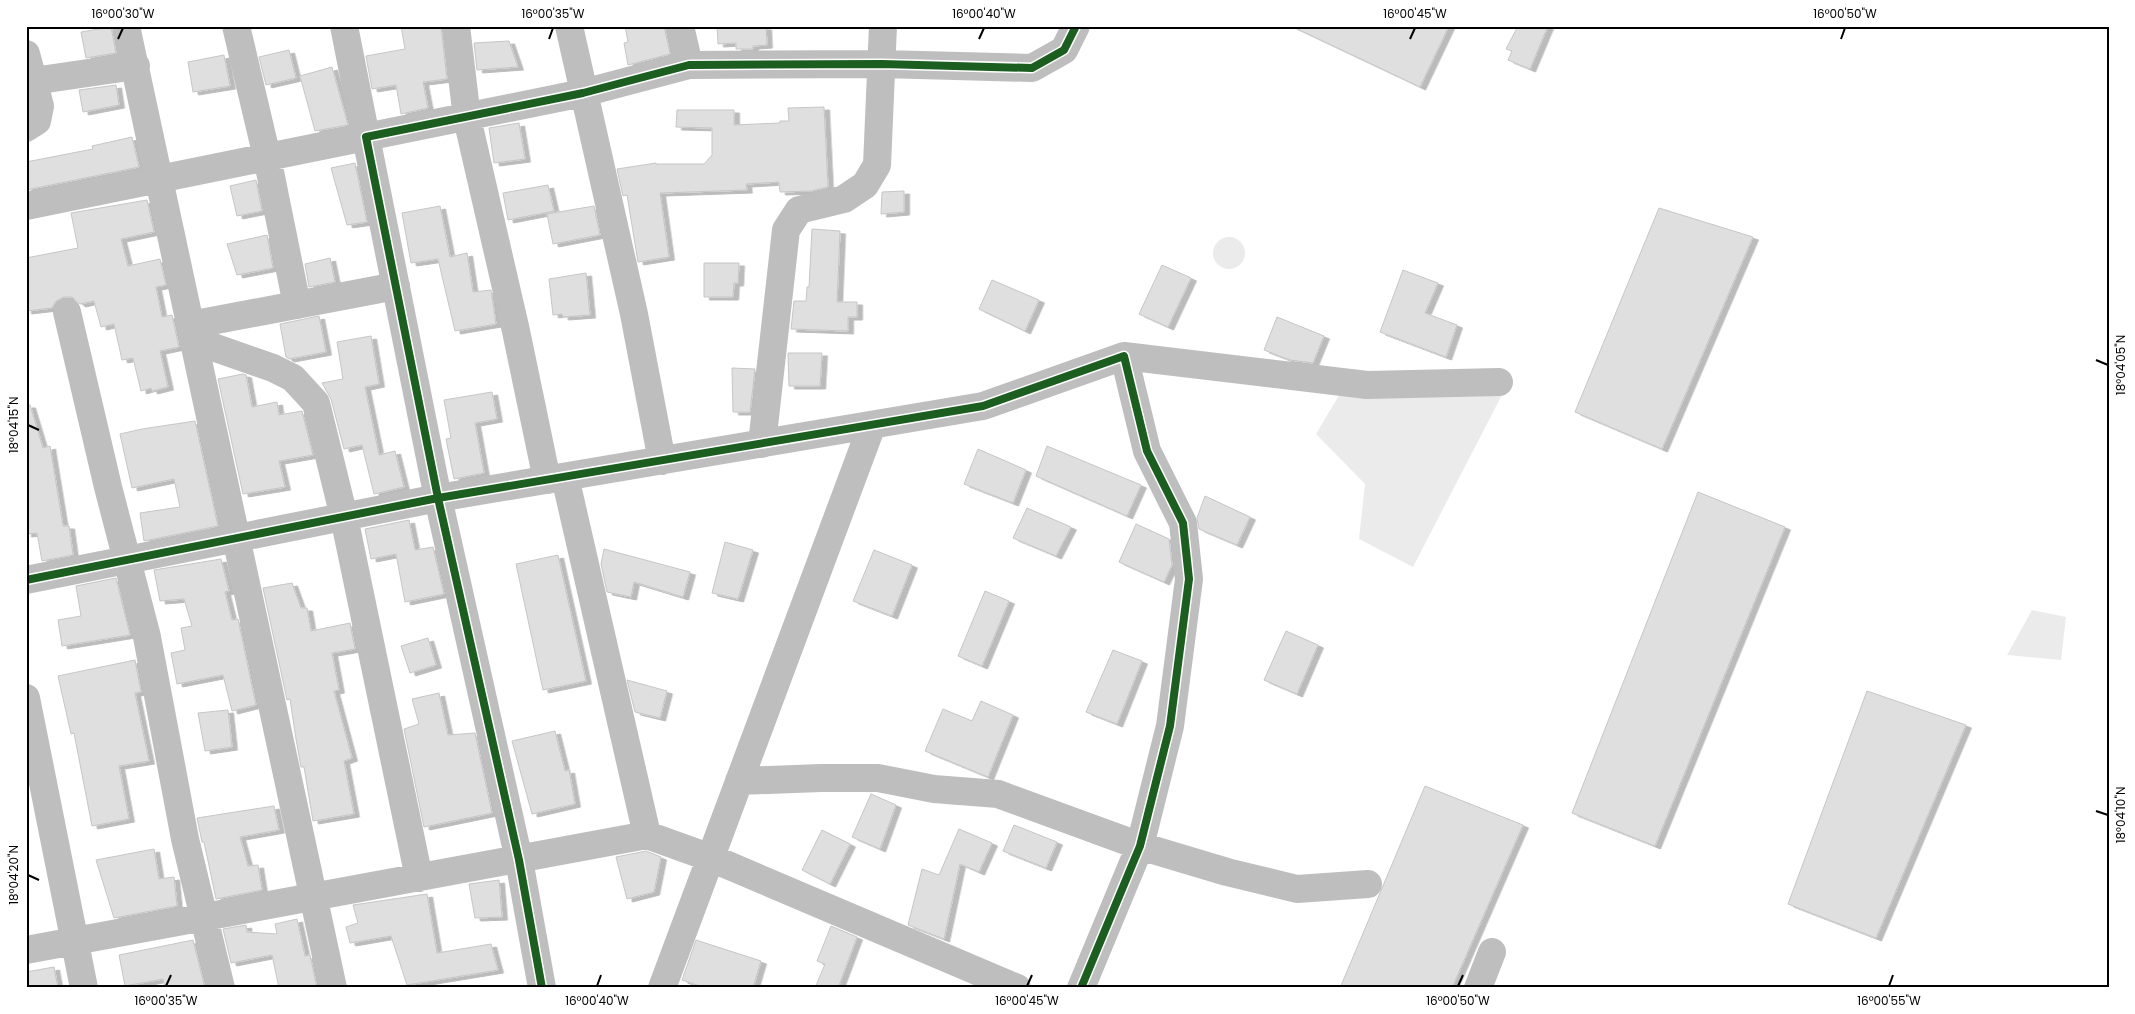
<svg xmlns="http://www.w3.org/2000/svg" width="2135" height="1014" viewBox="0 0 2135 1014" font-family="Poppins,sans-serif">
  <defs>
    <filter id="shadow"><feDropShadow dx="5.5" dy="3" stdDeviation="0" flood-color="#0004"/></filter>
  </defs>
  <rect width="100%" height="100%" fill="#fff"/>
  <!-- green -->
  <path fill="#ebebeb" d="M1213 253a16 16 0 1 1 32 0a16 16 0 1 1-32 0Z
    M1505,389l-92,178 -54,-28 6,-55 -49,-50 26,-44z
    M2032,610l34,7 -5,43 -54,-5z"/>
  <!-- building -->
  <path fill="#dfdfdf" stroke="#c6c6c6" filter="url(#shadow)" d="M401,26h40l6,53 -24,3 5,26 -27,6 -5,-29 -24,4 -6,-33 39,-7z
    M625,26h39l6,28 -42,11 -4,-22 4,-1z
    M717,26l49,1 1,18 -14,1v3h-17v-6l-18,1z
    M1291,26h158l-29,61z
    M1518,26h30l-18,43 -22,-9 4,-9 -6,-2z
    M111,27l5,26 -30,5 -5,-26z
    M509,41l9,26 -41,3 -3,-27z
    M289,50l7,28 -30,7 -7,-28z
    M224,55l6,31 -37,6 -5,-30z
    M332,67l16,58 -33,6 -15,-55z
    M116,85l3,20 -36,7 -4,-22z
    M824,107l4,80 -17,4 -31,1 -1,-10 -33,2 1,6 -87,3 9,64 -31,5 -11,-67 -4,1 -6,-27 39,-6v1h48l8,-9v-27l-36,-1 1,-17h57v15l46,-2v-2h9l-1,-13z
    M519,123l6,36 -31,4 -5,-35z
    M132,137l7,30 -113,23v-28l67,-13 -1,-3z
    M355,163l12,59 -20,3 -16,-57z
    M256,180l6,31 -25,5 -7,-30z
    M548,185l6,26 -46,9 -5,-27z
    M904,191v21l-23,2 1,-22z
    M147,200l7,32 -33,7 7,27 32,-7 6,26 -10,2 6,30 10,-2 7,32 -19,4 8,36 -16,4 -1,-3 -10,3 -8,-33 -11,2 -8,-36 -13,3 -7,-26 -14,3 -8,-7h-8l-8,4 -4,7 -26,3v-53l52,-10 -7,-35z
    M440,206l10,51 17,-4 6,39 18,-2 5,34 -41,7 -17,-72 -27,4 -9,-50z
    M594,206l6,29 -47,9 -6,-30z
    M1659,208l94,29 -91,212 -87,-37z
    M812,229l28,2 -3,71h20v15h-9v14l-57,-2 3,-28h12l1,-14h2z
    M267,235l6,33 -36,7 -10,-31z
    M330,258l5,24 -26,5 -4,-23z
    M704,263h35l-1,20h-4l-1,14h-29z
    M1162,265l29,13 -23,49 -29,-13z
    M1403,270l35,13 -13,30 32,12 -11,32 -66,-25z
    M586,273l4,42 -27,2 -1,-3 -9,1 -4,-36z
    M992,280l47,20 -14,31 -46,-22z
    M319,316l7,36 -37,7 -3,-2 -6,-33z
    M1277,317l47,19 -11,27 -23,-3 -26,-10z
    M371,336l8,48 -14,3 14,68 16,-4 9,36 -30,7 -12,-49 -18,4 -13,-50 -9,-16 21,-4 -6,-37z
    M788,353h34l-2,33h-31z
    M732,368l23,1 -5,43h-17z
    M243,374l3,1 6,32 25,-5 2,13 23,-4 11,44 -34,6 6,26 -42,7 -25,-115z
    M492,392l5,27 -22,4 9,50 -30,6 -8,-40 5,-1 -7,-38z
    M26,405h4l13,43 7,-2 13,80h6l4,29 -31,6 -5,-28 -11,1z
    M195,421l23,105 -74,15 -4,-28 40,-6 -6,-28 -42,9 -12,-54 22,-5z
    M1047,446l94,39 -14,31 -91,-40z
    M978,449l48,21 -13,33 -49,-19z
    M1698,492l87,35 -130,319 -83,-33z
    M1205,496l45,21 -13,28 -38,-16 -2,-11z
    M1027,508l44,19 -15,29 -43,-18z
    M409,520l6,30 18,-3 11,47 -39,8 -9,-48 -25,5 -6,-30z
    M1136,524l33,15 3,26 -8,17 -45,-20z
    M725,542l28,8 -15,49 -26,-6z
    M604,549l86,23 -7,25 -49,-15 -3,15 -24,-5 -6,-28z
    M874,550l38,15 -20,51 -39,-15z
    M558,555l28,126 -43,9 -27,-126z
    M221,559l8,32 -4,1 7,28 6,-1 18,86 -24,6 -9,-36 -46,9 -6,-31 14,-3 -4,-22 11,-2 -8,-27 -24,2 -6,-31z
    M116,578l14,57 -68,11 -4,-26 23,-4 -5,-30z
    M292,583l9,25h6l4,23 39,-8 5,26 -23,4 7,37 -5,1 18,67 -8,3 10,53 -41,7 -9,-54h-3l-5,-28 -6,-40 -3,1 -24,-112z
    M985,591l24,10 -27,65 -24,-10z
    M1286,631l32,14 -21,49 -33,-14z
    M428,638l8,27 -26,8 -9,-27z
    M1113,650l29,11 -25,63 -31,-12z
    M135,660l6,32 -6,1 14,68 -30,5 10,53 -37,7 -18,-93 -3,1 -13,-58z
    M627,680l40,11 -7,27 -25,-6z
    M1867,691l99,34 -90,213 -88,-34z
    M439,693l9,42 27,-2 17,80 -68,14 -20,-98 15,-5 -7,-25z
    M981,701l32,14 -25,62 -63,-26 18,-42 29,12z
    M228,710l4,37 -27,4 -7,-38z
    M555,731l10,40 4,-1 6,34 -43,10 -20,-73z
    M1425,786l98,39 -71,163h-112z
    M871,794l25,11 -16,44 -28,-12z
    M274,806l5,24 -39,7 8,29 10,-1 4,25 -46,9 -12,-57h-2l-5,-24z
    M1014,825l43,17 -11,26 -43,-17z
    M959,829l33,14 -13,29 -19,-8 -16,75 -36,-14 14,-56 17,6z
    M822,830l28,14 -20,40 -28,-14z
    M154,849l5,30 15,-2 3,29 -63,12 -18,-58z
    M646,851l15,6 -7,35 -27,7 -11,-42z
    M499,880l3,37 -27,1 -6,-34z
    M427,894l10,59 54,-9 7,26 -91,15 -16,-49 -41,7 -4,-16 12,-4 -5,-18z
    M297,919l8,37 5,-1 7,33h-38l-7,-33 -41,8 -8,-34 23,-4 1,7 30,2 -2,-10z
    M831,926l26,11 -19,51h-23l10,-24 -8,-3z
    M193,940l12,48h-40l-2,-9 -38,7 -6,-31z
    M696,940l65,21 -8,27h-47l-24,-8z
    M54,967l4,21h-32v-16z"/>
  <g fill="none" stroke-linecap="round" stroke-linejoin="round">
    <!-- minor -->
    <path stroke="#bebebe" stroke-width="28" d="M126,26l207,962
      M236,26l31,131 30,148
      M456,26l11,92 49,213 31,149
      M569,26l65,288 28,147
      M680,26l9,39
      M26,54l14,52 -3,15 -11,7
      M33,81l103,-15
      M26,206l340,-69 -22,-111
      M67,312l41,175 39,150 38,202 36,149
      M190,325l206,-39
      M193,340l80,28 20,10 23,25 28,114 75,361
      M1124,356l243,29 132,-3
      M762,444l24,-214 13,-20 45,-11 21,-14 12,-20 6,-139
      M565,477l82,358
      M26,580l412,-82 -72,-361 217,-44 106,-28 193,-1 150,4 32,-18 12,-24
      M26,698l58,290
      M739,781l82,-3h57l56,11 64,5 142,52 87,26 70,17 71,-5
      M26,950l621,-115 64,23 306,130
      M542,988l-23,-128 -81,-362 545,-92 141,-50 23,95 36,72 6,56 -19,147 -30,120 -59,142
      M662,988l210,-563
      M1478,988l14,-36"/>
    <!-- cycleway casing -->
    <g stroke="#fff" stroke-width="11">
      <path id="cycleway" d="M26,580l412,-82 -72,-361 217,-44 106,-28 193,-1 150,4 32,-18 12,-24
        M542,988l-23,-128 -81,-362 545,-92 141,-50 23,95 36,72 6,56 -19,147 -30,120 -59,142"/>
    </g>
    <!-- cycleway -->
    <use href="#cycleway" stroke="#1b5e20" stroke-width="8"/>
  </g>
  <!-- ticks -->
  <path fill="none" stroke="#000" stroke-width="2" d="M118,39l5,-11M549,39l4,-11M979,39l5,-11M1410,39l5,-11M1841,39l4,-11M2096,360l12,5M28,425l11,5M2096,811l12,4M28,875l11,5M166,986l5,-11M597,986l4,-11M1027,986l5,-11M1458,986l5,-11M1889,986l4,-11"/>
  <!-- border -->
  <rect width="2135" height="1014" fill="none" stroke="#ffffff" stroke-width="55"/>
  <rect x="28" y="28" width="2080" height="958" fill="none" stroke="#000" stroke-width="2"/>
  <g font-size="12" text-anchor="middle" fill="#000">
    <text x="123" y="18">16°00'30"W</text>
    <text x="553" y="18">16°00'35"W</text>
    <text x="984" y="18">16°00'40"W</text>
    <text x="1415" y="18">16°00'45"W</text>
    <text x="1845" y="18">16°00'50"W</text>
    <text transform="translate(2121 365) rotate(-90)" y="4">18°04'05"N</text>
    <text transform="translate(14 425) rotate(-90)" y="4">18°04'15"N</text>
    <text transform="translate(2121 815) rotate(-90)" y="4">18°04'10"N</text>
    <text transform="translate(14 875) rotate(-90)" y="4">18°04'20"N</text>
    <text x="166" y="1005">16°00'35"W</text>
    <text x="597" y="1005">16°00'40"W</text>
    <text x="1027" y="1005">16°00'45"W</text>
    <text x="1458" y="1005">16°00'50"W</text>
    <text x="1889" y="1005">16°00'55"W</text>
  </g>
</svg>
